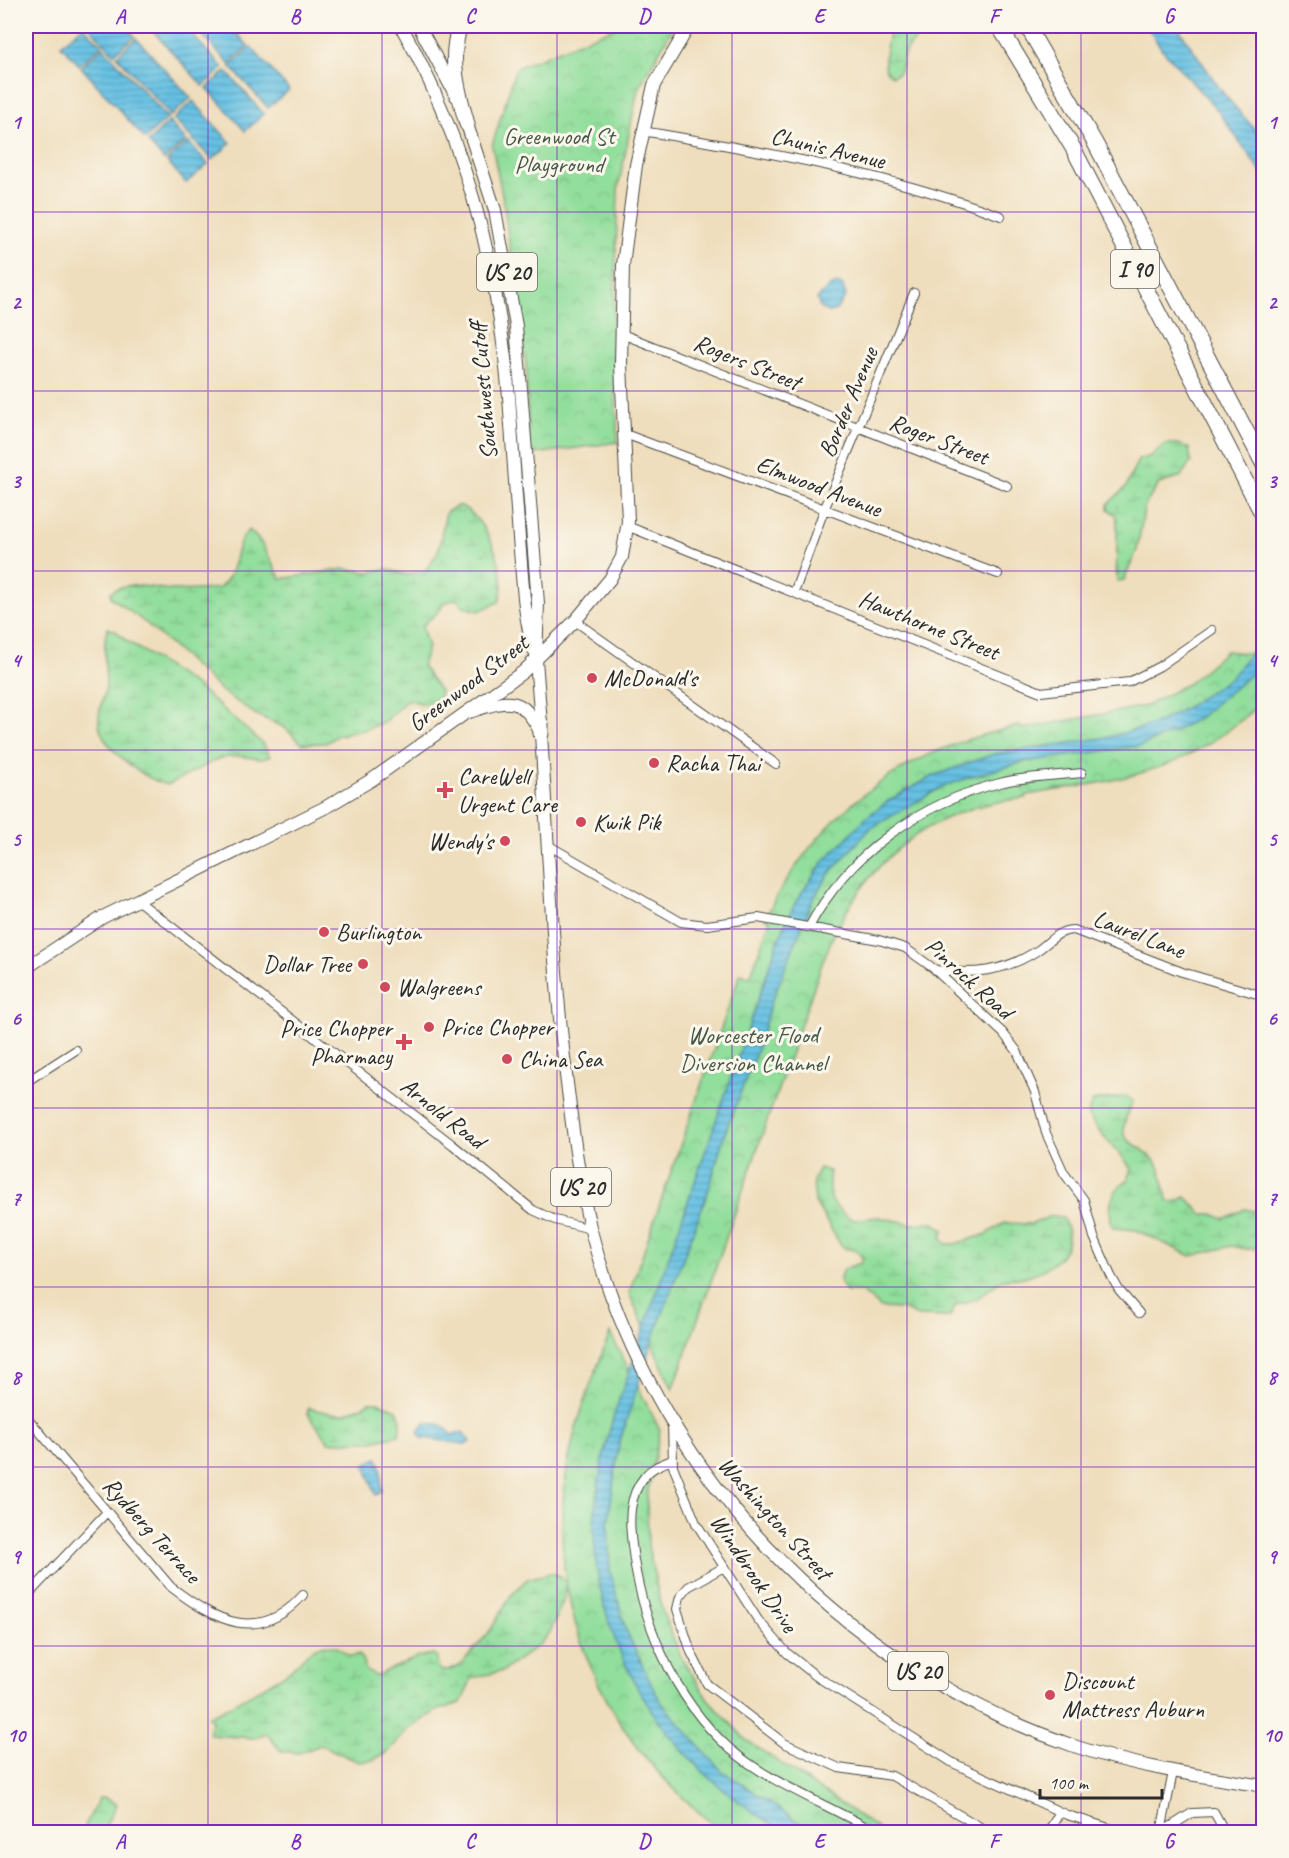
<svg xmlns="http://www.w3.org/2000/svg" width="1289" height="1858" viewBox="0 0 1289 1858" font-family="Caveat,sans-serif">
  <defs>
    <pattern id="wetland-marsh" width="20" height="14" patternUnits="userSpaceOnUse" patternTransform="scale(1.5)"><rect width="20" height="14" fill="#92de9c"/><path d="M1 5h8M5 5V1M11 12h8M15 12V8" fill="none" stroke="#7ebf87"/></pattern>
    <pattern id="park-crowns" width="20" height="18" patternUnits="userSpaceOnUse" patternTransform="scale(1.5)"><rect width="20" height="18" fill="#92de9c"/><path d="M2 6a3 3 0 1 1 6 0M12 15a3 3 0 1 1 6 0" fill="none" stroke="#7ebf87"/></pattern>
    <pattern id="water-rules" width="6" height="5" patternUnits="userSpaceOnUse" patternTransform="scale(1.5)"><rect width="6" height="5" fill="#66c1e4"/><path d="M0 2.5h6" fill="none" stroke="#549db9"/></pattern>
  </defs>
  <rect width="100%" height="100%" fill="#fbf7ec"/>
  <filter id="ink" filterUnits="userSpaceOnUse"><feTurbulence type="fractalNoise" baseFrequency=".0167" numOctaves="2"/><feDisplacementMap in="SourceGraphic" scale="12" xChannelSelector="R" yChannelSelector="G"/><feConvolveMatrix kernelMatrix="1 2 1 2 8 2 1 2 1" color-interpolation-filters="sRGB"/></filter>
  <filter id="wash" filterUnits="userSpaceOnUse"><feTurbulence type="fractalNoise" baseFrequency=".008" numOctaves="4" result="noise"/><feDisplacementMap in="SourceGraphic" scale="24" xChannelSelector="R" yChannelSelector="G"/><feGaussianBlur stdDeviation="1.35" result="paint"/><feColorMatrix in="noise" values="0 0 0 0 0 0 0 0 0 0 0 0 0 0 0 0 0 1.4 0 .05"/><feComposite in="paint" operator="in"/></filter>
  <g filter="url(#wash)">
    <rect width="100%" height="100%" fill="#efdebd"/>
    <!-- wetland -->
    <path fill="url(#wetland-marsh)" stroke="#5e8464" stroke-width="1.5" d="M889,26h39l-23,25 -6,22 -7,3 -6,-5c-4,-19 3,-26 3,-45z
      M1165,444h13l11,4 2,14 -11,15 -21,7 -14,21 -8,45 -13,30 -7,1c-2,-13 2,-60 -1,-65 -2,-3 -5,-5 -8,-7v-5l18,-17 12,-27 13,-4z
      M459,505c28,12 51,69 40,97l-20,9 -14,-4 -9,-8 -12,4 -5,8 -17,15 6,21 -6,19 18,25 -1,7 -13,7 -18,-6 -23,22 -21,9 -26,5 -12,8 -24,1 -17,-16 -30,-14 -32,-22 -76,-68 -36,-27v-5c17,-13 46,-2 65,-2 14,1 29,0 43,-2 20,-15 13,-43 30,-58l11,11 21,38 63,-10 25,3 18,-3 20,6 19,-5 12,-18 8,-40z
      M107,628l9,3 11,10 71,46 66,58 6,12 -9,2 -22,-3 -19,2 -52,27c-22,-4 -67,-37 -69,-62 -2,-14 7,-27 7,-40 -1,-19 -3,-36 1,-55z
      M1126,1096l7,5c-24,51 4,33 25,64 5,7 6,26 10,36l7,1 11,-5 16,17h10l12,5 21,-10 17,4 1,35 -16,1 -15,-3 -41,10 -55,-26 -23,-2c-6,-19 -3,-37 15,-48l3,-11c-14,-23 -32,-31 -43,-56l5,-12z
      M819,1168l11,3c-4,25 1,36 23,49l25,-3 35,7 21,-1 10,7 -3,8 5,6h9l32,-10 17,-11 28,1 19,-8 11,1c23,39 -26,63 -59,62l-27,20 -20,6 -6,12 -32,-1 -16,-7 -21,-1 -19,-16h-15l-7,-9c-1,-16 9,-16 21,-20l2,-4 -7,-9 -10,-1 -6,-5 -25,-42 -2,-21z
      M369,1402h9l19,8 4,10 -2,15 -27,6 -43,1 -22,-29 2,-5c28,8 35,9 60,-6z
      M551,1573l9,3 6,7v10l-11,28 -5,11 -10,12 -37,27 -31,7 -11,25 -25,8 -27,18 -21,23 -15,8 -14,2 -38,-17 -22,8 -18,-2 -14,-17 -12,4 -45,-3 -1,-6 4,-8 -5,-4c27,-13 52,-27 77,-43 13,-8 19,-23 36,-28 12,-3 20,3 29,10l10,-2 6,16 9,6 43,-19 15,-3 3,2 3,14 9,1 12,-5 30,-35 19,-33 18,-19z
      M99,1798h6l11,6 -13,28h-15l-3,-6z"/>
    <!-- park -->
    <path fill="url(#park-crowns)" stroke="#5e8464" stroke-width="1.5" d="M618,26h56l-36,63 -20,100 -5,161 5,92 -89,13 -3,-90 -23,-166 -11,-53 24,-78z
      M1226,651l37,4v45c-74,74 -139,79 -237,95v3c-101,9 -166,68 -202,160l-151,432 -44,-97 111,-319 10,3 20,-56 -5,-3c54,-107 138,-169 255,-192l2,3 124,-23 43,-23z
      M610,1333l50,97 -13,66 1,50 14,65 19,46 27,42 38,41 137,92h-160c-117,-90 -181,-220 -155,-369 8,-45 26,-87 42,-130z"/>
    <!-- water -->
    <path fill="url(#water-rules)" stroke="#487688" stroke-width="1.5" d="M83,26l19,19 -23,20 -18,-20z
      M89,26h36l10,10 -21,18z
      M184,26l39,42 -20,18 -54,-59z
      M194,26h36l18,20 -19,18z
      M1147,26h30l46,67 40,46v36l-45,-64 -57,-63z
      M136,38l55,60 -20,18 -54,-60z
      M103,47l65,71 -23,21 -64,-72z
      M251,47l38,43 -21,18 -38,-42z
      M226,71l38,43 -19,17 -38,-43z
      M193,101l38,42 -19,17 -38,-41z
      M169,122l17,19 -22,19 -16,-18z
      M188,142l20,22 -22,19 -19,-22z
      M838,284l4,1 4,11 -10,14 -7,2 -8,-3 -4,-10 12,-12z
      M1263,638v26l-63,53 -28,16 -32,13 -116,16 -51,14 -31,11 -71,41 -41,45 -17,26 -44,109 -8,31 -38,100 -14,50 -57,153 -33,102 -11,80 2,47 16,59 28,60 10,16 57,64 92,62c-7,0 -16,2 -23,0 -18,-4 -57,-35 -72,-47 -73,-62 -122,-155 -124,-252 0,-36 10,-86 21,-121l165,-476 16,-35 28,-40 44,-45 23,-17 44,-24 59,-21 115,-17 46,-13 29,-15 46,-31z
      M425,1423l15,1 13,11 10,-3 7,10 -5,2 -43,-6 -4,-6z
      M377,1458c7,8 3,22 5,33l-6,4 -11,-30z"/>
  </g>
  <g filter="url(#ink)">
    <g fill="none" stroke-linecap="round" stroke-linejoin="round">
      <!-- street casing -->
      <g stroke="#484641" stroke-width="10">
        <path id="street" d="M642,131c121,20 244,42 359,85
          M622,334l385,152
          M625,434l373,140
          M627,526l414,166 88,-10 31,-16 52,-36
          M794,593l30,-83 90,-217
          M575,621l201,143
          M548,845l133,77 26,3 51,-7 121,22 26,8 28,20 70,65 14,18 18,41 11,41 18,40 20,27 10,37 17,39 8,14 20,23
          M137,900l316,245 80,65 22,10 36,9
          M809,927c40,-74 111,-124 191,-144 26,-7 56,-7 82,-10
          M936,970c36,5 67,2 99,-18 14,-8 21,-22 39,-22l108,42 82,24
          M26,1082l50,-32
          M26,1416l145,171c45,34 88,58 132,8
          M672,1422l1,44 23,57 62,97 29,33 29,23 137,87 114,52 55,17
          M672,1460c-10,4 -20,7 -27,16 -17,20 -16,45 -13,69 8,73 41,153 97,203 40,35 100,57 146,84
          M724,1567l-36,20 -8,10 -3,12 14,43 16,32 77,59 55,25 53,8 97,56
          M26,1597l81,-85
          M1084,1820l4,12
          M1048,1832l12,-20
          M1161,1832l12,-60
          M1162,1832l30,-19 22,-1 11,20"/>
      </g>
      <!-- secondary casing -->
      <g stroke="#484641" stroke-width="14">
        <path id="secondary" d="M26,968l77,-51 223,-110 47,-28 150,-107 52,-51 35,-42 12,-22 6,-36 -7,-157 2,-99 13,-100 18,-80 35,-59"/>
      </g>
      <!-- primary casing -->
      <g stroke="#484641" stroke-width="14">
        <path id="primary" d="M401,26c65,114 97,241 108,371 4,52 7,103 11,154 3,34 4,67 14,99
          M419,26l37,70
          M465,118l30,92 21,116 22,277 -2,57 5,64
          M469,712c38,-12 53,-19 72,22 8,122 12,244 28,365 5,43 11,86 21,128 61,241 250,439 484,519 62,21 125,30 190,40"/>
      </g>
      <!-- highway casing -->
      <g stroke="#484641" stroke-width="17">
        <path id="highway" d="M460,26c-12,32 -2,66 7,98
          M999,26l74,122 191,369
          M1027,26l68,117 169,322
          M402,27l2,-1
          M541,724v10"/>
      </g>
      <!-- street -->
      <use href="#street" stroke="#fff" stroke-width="8"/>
      <!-- secondary -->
      <use href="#secondary" stroke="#fff" stroke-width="12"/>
      <!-- primary -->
      <use href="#primary" stroke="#fff" stroke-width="12"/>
      <!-- highway -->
      <use href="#highway" stroke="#fff" stroke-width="15"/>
    </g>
  </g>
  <!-- grid -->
  <path fill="none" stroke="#7b2cbf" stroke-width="1.5" stroke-opacity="0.55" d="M208,26v1806M382,26v1806M557,26v1806M732,26v1806M907,26v1806M1081,26v1806M26,212h1238M26,391h1238M26,571h1238M26,750h1238M26,929h1238M26,1108h1238M26,1287h1238M26,1467h1238M26,1646h1238"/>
  <!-- markers -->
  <g fill="#d1495b" stroke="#fbf7ec" stroke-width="2">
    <circle cx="592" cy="678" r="6"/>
    <circle cx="654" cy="763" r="6"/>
    <path d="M442 781h6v6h6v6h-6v6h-6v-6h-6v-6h6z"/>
    <circle cx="581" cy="822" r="6"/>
    <circle cx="505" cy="841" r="6"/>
    <circle cx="324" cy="932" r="6"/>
    <circle cx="363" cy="964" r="6"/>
    <circle cx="385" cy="987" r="6"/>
    <circle cx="429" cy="1027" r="6"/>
    <path d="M401 1033h6v6h6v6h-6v6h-6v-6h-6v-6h6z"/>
    <circle cx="507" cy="1059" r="6"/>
    <circle cx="1050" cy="1695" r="6"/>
  </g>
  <g text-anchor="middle" stroke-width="6" stroke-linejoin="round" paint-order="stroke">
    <!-- shield labels -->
    <g fill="#fbf7ec" stroke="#696865" stroke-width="1.5">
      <rect x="1111" y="250" width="48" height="38" rx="4.5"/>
      <rect x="477" y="253" width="60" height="38" rx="4.5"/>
      <rect x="551" y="1168" width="60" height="38" rx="4.5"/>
      <rect x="888" y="1652" width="60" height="38" rx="4.5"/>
    </g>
    <g font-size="22" font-weight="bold" fill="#2b2b2b">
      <text x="1135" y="277">I 90</text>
      <text x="507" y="280">US 20</text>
      <text x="581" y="1195">US 20</text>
      <text x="918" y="1679">US 20</text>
    </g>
    <!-- park labels -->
    <g font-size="24" fill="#455847" stroke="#fbf7ec">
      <text x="559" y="144">Greenwood St<tspan x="559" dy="28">Playground</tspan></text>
      <text x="753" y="1043">Worcester Flood<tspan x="753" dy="28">Diversion Channel</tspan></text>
    </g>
    <!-- street labels -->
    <g font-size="24" fill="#2b2b2b" stroke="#fbf7ec">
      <text transform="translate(828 148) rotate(13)" y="8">Chunis Avenue</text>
      <text transform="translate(747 362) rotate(22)" y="8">Rogers Street</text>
      <text transform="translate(483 391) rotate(-95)" y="8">Southwest Cutoff</text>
      <text transform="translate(848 402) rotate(-67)" y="8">Border Avenue</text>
      <text transform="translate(939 439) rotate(21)" y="8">Roger Street</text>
      <text transform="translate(819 486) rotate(21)" y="8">Elmwood Avenue</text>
      <text transform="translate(929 625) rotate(22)" y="8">Hawthorne Street</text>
      <text transform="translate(468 683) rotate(-37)" y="8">Greenwood Street</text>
      <text transform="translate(1139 934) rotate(21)" y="8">Laurel Lane</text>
      <text transform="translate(969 978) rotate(42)" y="8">Pinrock Road</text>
      <text transform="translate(443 1113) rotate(38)" y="8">Arnold Road</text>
      <text transform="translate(775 1518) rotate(48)" y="8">Washington Street</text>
      <text transform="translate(152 1530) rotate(48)" y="8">Rydberg Terrace</text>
      <text transform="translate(754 1573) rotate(56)" y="8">Windbrook Drive</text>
    </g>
    <!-- poi labels -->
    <g font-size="24" fill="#2b2b2b" stroke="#fbf7ec" text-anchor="start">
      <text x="604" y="686">McDonald's</text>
      <text x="666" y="771">Racha Thai</text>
      <text x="458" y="784">CareWell<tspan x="458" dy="28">Urgent Care</tspan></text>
      <text x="593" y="830">Kwik Pik</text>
      <text x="493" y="849" text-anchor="end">Wendy's</text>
      <text x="336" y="940">Burlington</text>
      <text x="351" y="972" text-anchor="end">Dollar Tree</text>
      <text x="397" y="995">Walgreens</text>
      <text x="441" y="1035">Price Chopper</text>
      <text x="392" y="1036" text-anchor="end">Price Chopper<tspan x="392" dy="28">Pharmacy</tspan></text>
      <text x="519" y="1067">China Sea</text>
      <text x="1062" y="1689">Discount<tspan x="1062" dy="28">Mattress Auburn</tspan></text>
    </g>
  </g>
  <!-- margin -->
  <rect width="1289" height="1858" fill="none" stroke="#fbf7ec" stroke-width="66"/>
  <!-- scale -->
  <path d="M1040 1789v9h122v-9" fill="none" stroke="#2b2b2b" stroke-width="3"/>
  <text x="1049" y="1789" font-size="18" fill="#2b2b2b" stroke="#fbf7ec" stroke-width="4.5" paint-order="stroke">100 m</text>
  <rect x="33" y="33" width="1223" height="1792" fill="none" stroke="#7b2cbf" stroke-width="2"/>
  <g font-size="20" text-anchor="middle" font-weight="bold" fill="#7b2cbf">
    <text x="120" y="23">A</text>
    <text x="295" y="23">B</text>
    <text x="470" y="23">C</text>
    <text x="644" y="23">D</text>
    <text x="819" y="23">E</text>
    <text x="994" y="23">F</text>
    <text x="1169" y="23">G</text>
    <text x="16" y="129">1</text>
    <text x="1272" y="129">1</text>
    <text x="16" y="309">2</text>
    <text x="1272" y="309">2</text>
    <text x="16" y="488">3</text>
    <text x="1272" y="488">3</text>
    <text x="16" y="667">4</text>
    <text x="1272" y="667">4</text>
    <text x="16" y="846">5</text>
    <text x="1272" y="846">5</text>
    <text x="16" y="1025">6</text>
    <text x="1272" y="1025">6</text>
    <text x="16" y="1205">7</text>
    <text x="1272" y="1205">7</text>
    <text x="16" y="1384">8</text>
    <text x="1272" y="1384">8</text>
    <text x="16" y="1563">9</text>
    <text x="1272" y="1563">9</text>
    <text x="16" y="1742">10</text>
    <text x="1272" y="1742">10</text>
    <text x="120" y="1848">A</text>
    <text x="295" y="1848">B</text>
    <text x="470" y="1848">C</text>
    <text x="644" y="1848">D</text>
    <text x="819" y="1848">E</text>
    <text x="994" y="1848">F</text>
    <text x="1169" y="1848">G</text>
  </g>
</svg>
